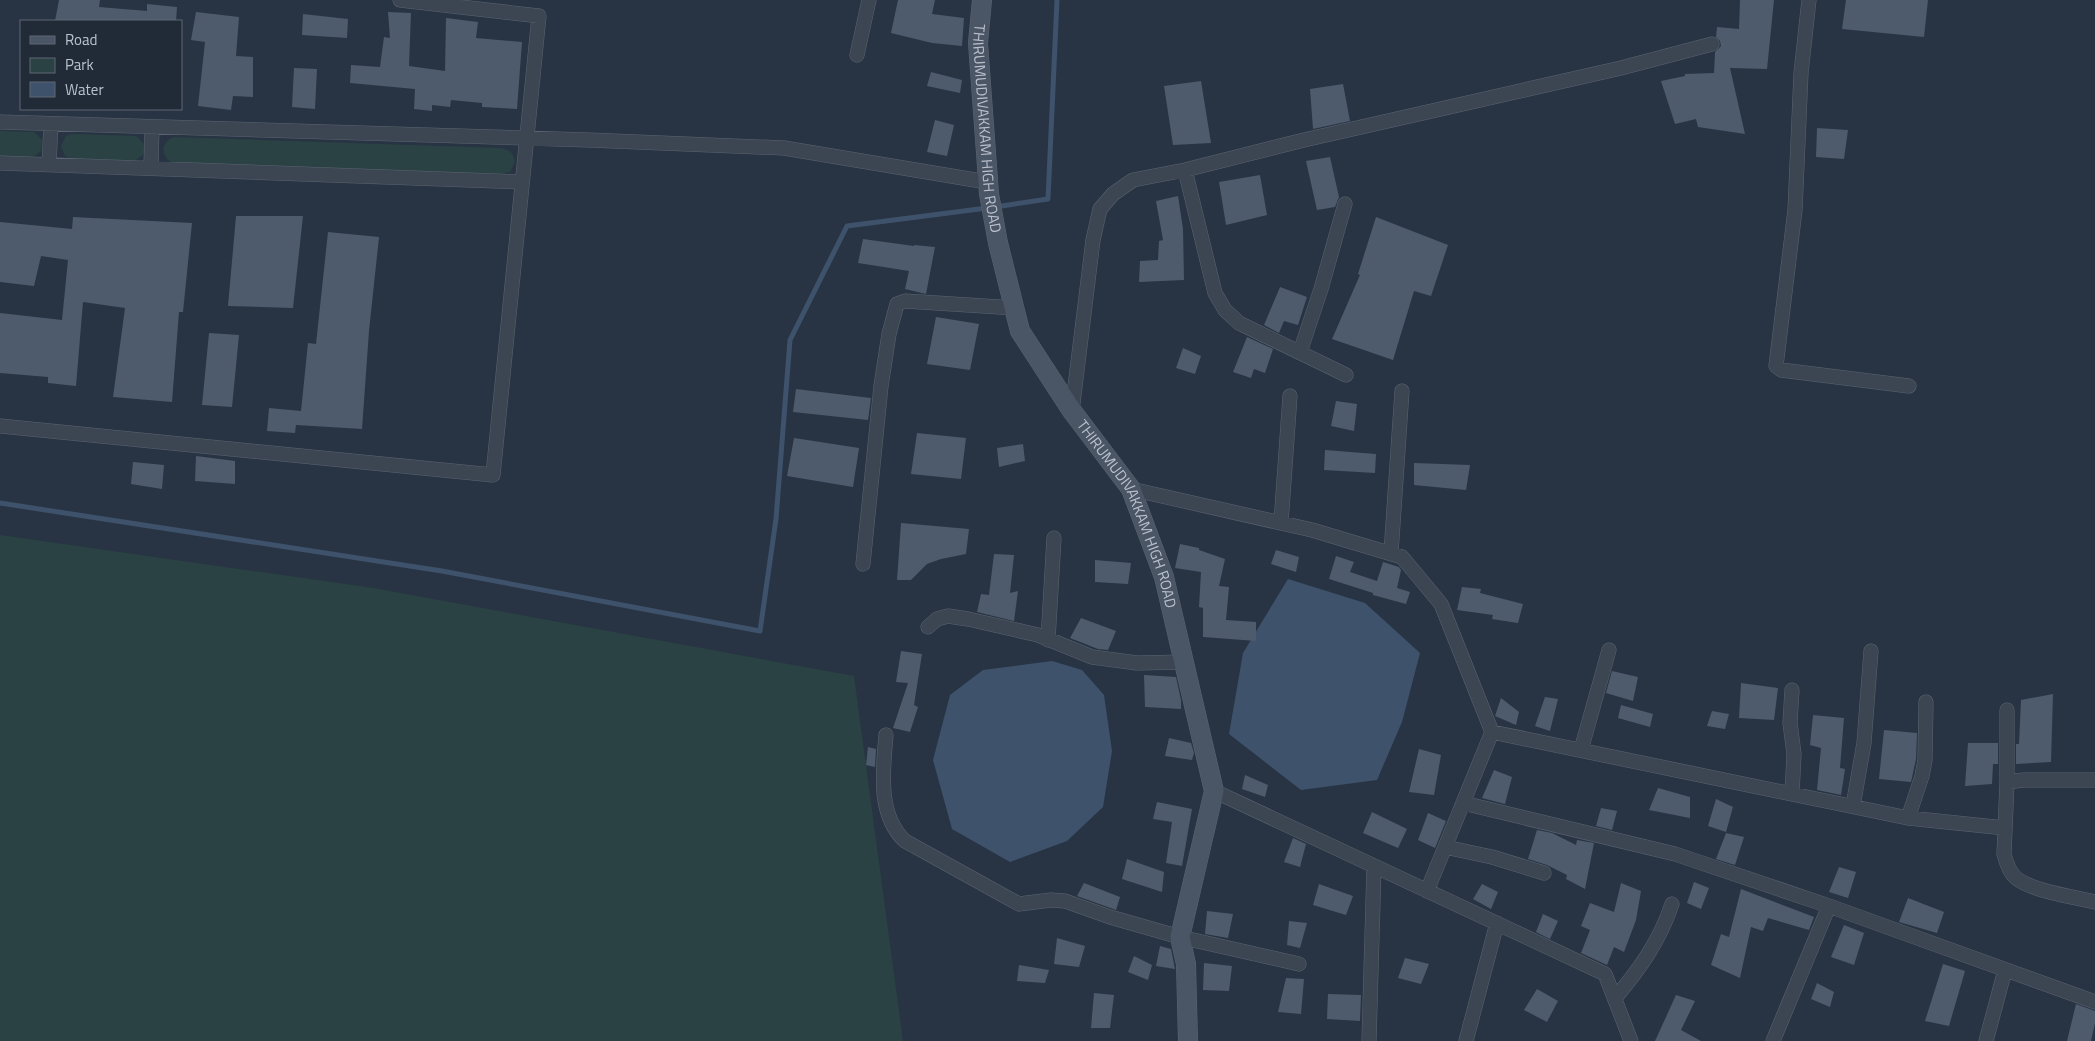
<svg xmlns="http://www.w3.org/2000/svg" width="2095" height="1041" viewBox="0 0 2095 1041" font-family="'Titillium Web',sans-serif">
  <rect width="100%" height="100%" fill="#283443"/>
  <!-- green -->
  <path fill="#2a4244" d="M0,131l34,1 8,8 -1,11 -9,7 -32,-1z
    M72,134l64,2 8,8 1,5 -2,6 -9,6 -64,-2 -5,-3 -4,-10 5,-10z
    M174,137l325,11c10,1 14,4 16,14l-5,10 -12,2 -326,-11c-12,-8 -11,-21 2,-26z
    M0,535l373,53 481,88 49,365h-903z"/>
  <!-- water -->
  <path fill="#3e526c" d="M1288,579l77,24 55,50 -18,69 -25,58 -76,10 -72,-56 14,-81z
    M1052,661l30,9 22,25 8,56 -9,56 -36,34 -57,21 -58,-33 -19,-69 17,-65 33,-25z"/>
  <g fill="none" stroke-linecap="round" stroke-linejoin="round">
    <!-- stream -->
    <path stroke="#3e526c" stroke-width="5" d="M995,207l53,-8 9,-199
      M0,503l442,68 318,60 16,-112 14,-179 57,-114 140,-18"/>
  </g>
  <!-- building -->
  <path fill="#4e5b6c" d="M59,0h41l-1,7 48,4v-7l30,3 -1,14h-121z
    M898,0h37l-3,14 32,4 -2,28 -30,-3 -41,-10z
    M1740,0h34l-7,69 -37,-1 15,66 -47,-7 -2,-8 -21,5 -14,-43 24,-5v-2l29,-1 1,-21 6,-6 -1,-5 -4,-4 1,-10 22,2z
    M1846,0h82l-4,37 -82,-8z
    M196,12l43,5 -3,39 17,1v40l-20,-1 -2,14 -33,-4 7,-64 -14,-2z
    M388,12l23,1 -2,53 36,5 1,-53 32,4 -2,16 46,4 -5,67 -35,-2v-4l-31,-3 -1,7 -18,-2v6l-18,-2 1,-20 -65,-6 1,-18 29,2 4,-30 6,1z
    M303,14l45,5 -1,19 -45,-3z
    M294,68l23,1 -2,40 -23,-2z
    M931,72l31,8 -2,13 -33,-7z
    M1201,81l10,62 -38,2 -9,-59z
    M1343,84l7,37 -37,8 -3,-40z
    M935,120l19,5 -7,31 -20,-4z
    M1817,128l31,2 -4,29 -28,-2z
    M1330,157l9,40 -4,10 -18,3 -11,-49z
    M1260,175l7,40 -41,10 -7,-43z
    M1178,196l5,33 1,51 -45,2 1,-21 18,-1 1,-19 4,-1 -7,-39z
    M236,216h67l-10,92 -65,-2z
    M73,217l119,6 -9,89h-4l-7,90 -59,-5 12,-89 -42,-6 -7,84 -28,-3v-6l-48,-4v-60l62,7 6,-60 -27,-4 -7,30 -34,-4v-60l72,7z
    M1376,217l72,28 -17,51 -17,-5 -21,69 -61,-21 28,-64 -2,-1z
    M328,232l51,5 -10,94 -7,98 -66,-4 -1,8 -28,-2 2,-23 32,3 7,-68 8,1z
    M863,239l51,7v-1l21,2 -9,47 -21,-5 4,-18 -51,-8z
    M1280,287l27,10 -9,28 -14,-4 -5,12 -15,-8z
    M936,317l43,7 -9,46 -43,-6z
    M209,333l30,2 -7,72 -30,-2z
    M1247,337l26,12 -8,24 -11,-4 -3,9 -18,-6z
    M1183,348l18,8 -6,18 -19,-6z
    M796,389l75,9 -3,22 -75,-8z
    M1336,401l21,3 -3,27 -23,-5z
    M917,433l49,5 -5,41 -50,-5z
    M794,438l65,10 -6,39 -66,-11z
    M1023,444l2,17 -26,6 -2,-19z
    M1325,450l51,4 -1,19 -51,-3z
    M196,456l39,5v23l-40,-3z
    M133,462l31,3 -2,24 -31,-5z
    M1414,463l56,2 -4,25 -52,-5z
    M901,523l68,6 -3,25 -25,5 -14,5 -16,16h-14z
    M1180,544l19,4v2l26,9 -6,27 10,1 -3,33 30,2v19l-53,-4v-29l-4,-1 2,-35 -26,-4z
    M1276,550l23,7 -3,15 -25,-8z
    M994,554l20,1 -4,38 8,-2 -4,30 -37,-9 4,-18 8,1z
    M1336,556l18,6 -4,10 27,9 6,-19 16,5 2,3 -4,18 13,4 -4,12 -33,-9v-2l-44,-14z
    M1095,560l36,3 -3,21 -33,-2z
    M1462,587l19,2 -1,4 43,11 -5,19 -26,-4 1,-4 -36,-5z
    M1081,618l35,13 -8,19 -10,-1 -28,-11z
    M901,651l21,3 -8,51 4,2 -8,25 -17,-4 15,-45 -12,-1z
    M1612,671l26,6 -5,24 -27,-8z
    M1144,675l32,2 5,23v9l-36,-2z
    M1741,683l37,5 -4,32 -35,-2z
    M2053,694l-2,68 -35,2v-20h3l2,-44z
    M1545,697l13,2 -8,32 -15,-5z
    M1501,698l18,14 -3,13 -21,-9z
    M1621,705l32,9 -3,13 -32,-9z
    M1712,711l17,3 -4,15 -18,-3z
    M1813,715l31,3 -4,50 5,1 -4,26 -24,-5 4,-42 -11,-3z
    M1884,730l33,3 -1,26 -5,23 -32,-3z
    M1169,738l22,5 3,10 -2,7 -27,-4z
    M1968,743h30v21h-5l-1,20 -27,2z
    M868,747l8,2 -1,18 -9,-2z
    M1419,749l22,6 -7,40 -25,-3z
    M1494,770l18,7 -7,27 -23,-6z
    M1245,775l23,10 -3,12 -23,-8z
    M1658,788l32,9v21l-41,-8z
    M1716,799l17,8 -7,25 -18,-6z
    M1157,802l35,7 -10,57 -16,-3 6,-41 -19,-3z
    M1601,808l16,3 -5,19 -16,-4z
    M1372,812l35,17 -9,19 -35,-15z
    M1428,813l18,8 -11,27 -17,-8z
    M1537,830l15,3 24,12 1,-5 17,3 -9,46 -19,-10 1,-4 -20,-10 -19,-6z
    M1726,833l18,4 -9,28 -19,-6z
    M1293,838l13,6 -6,23 -16,-5z
    M1127,859l37,13 -2,20 -40,-13z
    M1839,867l17,5 -8,26 -19,-6z
    M1694,882l15,6 -8,21 -14,-6z
    M1084,883l36,14 -4,13 -39,-14z
    M1621,883l20,8 -5,29 -12,32 -10,-5 -7,18 -26,-12 9,-23 -9,-4 9,-23 24,9z
    M1319,884l34,12 -7,19 -33,-10z
    M1482,884l16,8 -7,17 -18,-10z
    M1741,889l73,28 -5,13 -41,-12 -5,13 -12,-4 -11,51 -29,-13 10,-31 8,3z
    M1908,898l36,14 -7,21 -38,-11z
    M1207,911l26,3 -5,24 -23,-4z
    M1543,914l15,7 -8,18 -14,-7z
    M1289,921l18,2 -7,25 -13,-3z
    M1844,925l20,8 -10,32 -23,-8z
    M1057,938l28,8 -6,21 -25,-3z
    M1160,946l11,3 4,20 -19,-3z
    M1134,956l18,9 -4,15 -20,-8z
    M1405,958l24,6 -8,20 -23,-6z
    M1204,963l28,3 -3,25 -26,-1z
    M1943,964l22,7 -16,55 -24,-5z
    M1019,965l30,5 -4,13 -28,-2z
    M1286,978l18,1 -3,35 -23,-2z
    M1817,983l17,9 -4,15 -19,-8z
    M1537,989l21,12 -11,21 -23,-12z
    M1094,993l20,2 -4,33h-19z
    M1328,994l33,1 -1,26 -33,-2z
    M1676,995l19,6 -14,29 20,11h-46z
    M2076,1004l19,7v12l-4,18h-24z"/>
  <g fill="none" stroke-linecap="round" stroke-linejoin="round">
    <!-- street casing -->
    <g stroke="#5b6470" stroke-width="15">
      <path id="street" d="M1809,0l-8,73 -6,137 -19,156 5,4 128,16
        M857,55l12,-55
        M0,122l589,18 195,8 203,34
        M0,163l522,19
        M49,164l2,-40
        M151,167l1,-40
        M1185,170l30,123 10,17 14,13 107,52
        M1300,352l21,-63 24,-85
        M1072,411l21,-171 7,-31 13,-15 20,-14 52,-10 119,-30 317,-72 91,-24
        M0,426l493,49 46,-459 -139,-16
        M1131,489l181,41 90,27 39,47 51,128
        M1281,523l9,-127
        M1391,553l11,-162
        M863,564l18,-178 8,-52 8,-30 8,-3 110,7
        M928,627l9,-8 11,-3 20,3 70,16 54,22 45,6 47,-1
        M1048,640l6,-102
        M1792,690l-2,33 4,31 -2,40
        M2007,710v72l-3,72c2,8 6,19 12,24 16,13 58,19 79,24
        M886,735c-3,35 -9,80 19,106l103,57 11,6 32,-4 14,1 45,16 70,20 119,27
        M1581,750l28,-100
        M2007,782l17,-2h71
        M1214,791l391,183 26,67
        M1463,803l212,51 154,52 266,96
        M1853,806l11,-63 7,-92
        M1908,818l14,-42 3,-16 1,-58
        M1445,847l47,10 52,16
        M1427,891l65,-159 416,86 97,10
        M1615,998c25,-29 45,-58 57,-94
        M1369,1041l5,-175
        M1466,1041l31,-118
        M1773,1041l56,-135
        M1986,1041l19,-71"/>
    </g>
    <!-- secondary casing -->
    <g stroke="#5b6470" stroke-width="20">
      <g id="secondary">
        <path id="s1" d="M982,0l-4,43 11,151 9,49 22,88 52,80 59,78 33,88 50,214 -34,146 6,27 2,77"/>
      </g>
    </g>
    <!-- street -->
    <use href="#street" stroke="#3c4653" stroke-width="14"/>
    <!-- secondary -->
    <use href="#secondary" stroke="#4a5566" stroke-width="19"/>
  </g>
  <g text-anchor="middle" stroke-width="4" stroke-linejoin="round" paint-order="stroke">
    <!-- street labels -->
    <g font-size="15" fill="#bac1cc" stroke="#212b38">
      <text dy="5" stroke="none"><textPath href="#s1" startOffset="129">THIRUMUDIVAKKAM HIGH ROAD</textPath></text>
      <text dy="5" stroke="none"><textPath href="#s1" startOffset="549">THIRUMUDIVAKKAM HIGH ROAD</textPath></text>
    </g>
  </g>
  <!-- legend -->
  <rect x="20" y="20" width="162" height="90" fill="#212b38" stroke="#5e6773"/>
  <rect x="30" y="36" width="25" height="8" fill="#4a5566" stroke="#5e6773"/>
  <text x="65" y="45" font-size="15" fill="#bac1cc">Road</text>
  <rect x="30" y="58" width="25" height="15" fill="#2a4244" stroke="#5e6773"/>
  <text x="65" y="70" font-size="15" fill="#bac1cc">Park</text>
  <rect x="30" y="82" width="25" height="15" fill="#3e526c" stroke="#5e6773"/>
  <text x="65" y="95" font-size="15" fill="#bac1cc">Water</text>
</svg>
